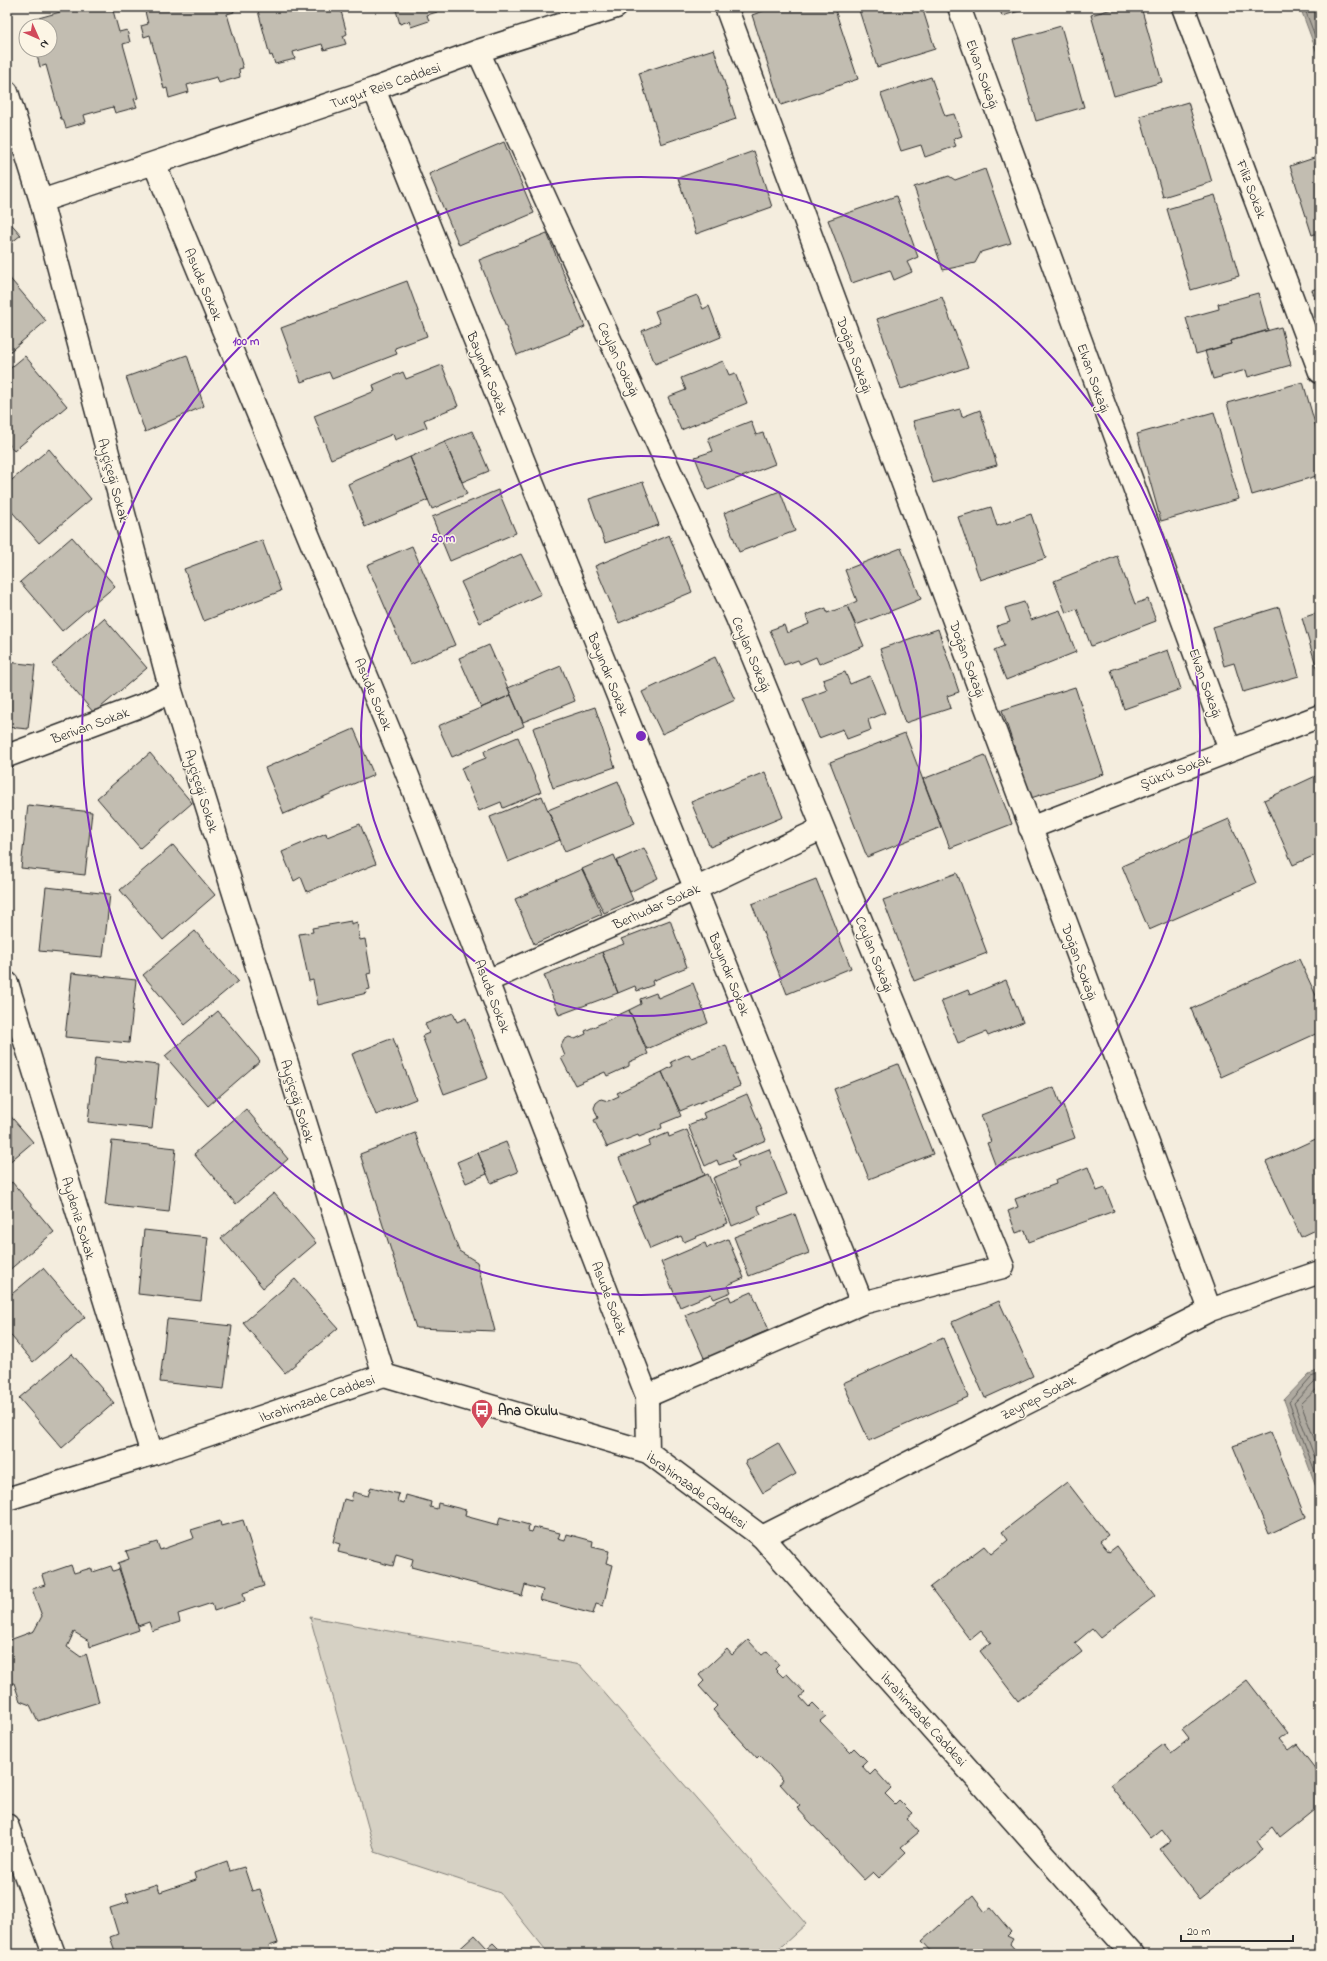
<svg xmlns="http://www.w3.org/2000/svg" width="1327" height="1961" viewBox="0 0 1327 1961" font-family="'Indie Flower',sans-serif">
  <rect width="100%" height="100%" fill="#f4edde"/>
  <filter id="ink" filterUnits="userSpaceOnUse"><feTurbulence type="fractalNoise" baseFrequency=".025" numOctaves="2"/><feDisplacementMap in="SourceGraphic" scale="8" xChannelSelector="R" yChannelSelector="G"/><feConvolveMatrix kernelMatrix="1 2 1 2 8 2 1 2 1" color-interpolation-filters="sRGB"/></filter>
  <g filter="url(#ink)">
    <!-- green -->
    <path fill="#d6d1c4" stroke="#807e78" d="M310,1617l270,48 226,259 -33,30h-224l-49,-61 -125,-41z"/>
    <!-- water -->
    <path fill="#afaaa0" stroke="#7a7771" d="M1300,7h20v54z
      M1320,1370v127l-36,-97 25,-26z"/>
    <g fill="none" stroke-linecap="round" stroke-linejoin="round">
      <!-- shore -->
      <path stroke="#605e5a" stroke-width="1" d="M1304,7l16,42
        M1320,1374l-9,3 -22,25 31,83
        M1320,1379l-6,3 -20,21 26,68
        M1320,1386l-19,18 19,50"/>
    </g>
    <!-- building -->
    <path fill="#c2bdb1" stroke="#2b2b2b" d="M78,7h34l7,25 8,-2 3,12 -7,2 15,54 -4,1 3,8 -22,6 -2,-6 -29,8 2,7 -20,6 -3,-9h-2l-15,-54 -6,2 -3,-11 8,-2 -2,-4h7v-24h-13l-2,-7z
      M144,7h89l1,5 -7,2 16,54 -4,1 1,8 -21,6 -2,-6 -30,8 2,7 -20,6 -2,-10 -3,1 -14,-54 -6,2 -3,-11 7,-2z
      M257,7h83l7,27 -4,2 3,8 -22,6 -2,-6 -29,8 2,7 -20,5 -3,-9 -2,1z
      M395,7h40l2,5 -10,3 2,6 -18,6 -2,-6 -9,3z
      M774,7h60l24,72 -77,26 -29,-90z
      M858,7h64l13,42 -58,18z
      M999,7h35l-32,9z
      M1119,7h22l21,75 -48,14 -23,-81z
      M1061,26l23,81 -48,14 -23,-81z
      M714,49l22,70 -75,25 -22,-71z
      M931,77l14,39 9,-2 8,22 -9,3 3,7 -31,11 -4,-12 -20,6 -20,-57z
      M1188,102l24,80 -49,15 -23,-81z
      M504,142l30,71 -75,32 -30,-71z
      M754,151l18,56 -76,27 -18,-56z
      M1320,156v76l-8,3 -22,-69z
      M985,169l26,74 -30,9 -6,11 -32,7 -29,-83 35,-11 6,4z
      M1215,195l24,81 -48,14 -24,-81z
      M896,196l22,61 -11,5 5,10 -18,8 -4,-10 -38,13 -24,-63z
      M7,219l14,16 -14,11z
      M547,233l38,94 -68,28 -38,-95z
      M7,275l39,46 -39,33z
      M407,281l20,55 -32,12 2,6 -65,25 -3,-7 -28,10 -20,-54z
      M1320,287v27l-8,-24z
      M1258,293l10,37 -38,11 1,3 -35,10 -10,-36 33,-9 -1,-5z
      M697,295l6,14 6,-3 12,31 -66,27 -13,-33 18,-8 -5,-12z
      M942,297l26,70 -67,22 -24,-70z
      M1281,327l10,38 -43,12 -2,-7 -33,9 -8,-28 26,-7 -1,-3z
      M187,355l17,51 -59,26 -19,-55z
      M25,356l42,50 -53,45 -7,-9v-71z
      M723,361l6,14 6,-2 12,30 -66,27 -13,-33 18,-7 -5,-12z
      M442,365l16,41 -34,14 3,7 -32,13 -2,-6 -62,25 -17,-43 61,-25 -2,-6 30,-13 3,7z
      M1303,382l17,59v34l-68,20 -25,-92z
      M960,409l2,8 18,-7 17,55 -64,18 -20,-62z
      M1214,412l25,87 -78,22 -24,-87z
      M751,421l5,14 7,-2 12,31 -67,26 -13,-33 18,-6 -5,-13z
      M472,431l17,40 -27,11 -17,-40z
      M445,442l22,52 -35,15 -22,-52z
      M49,449l42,50 -52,44 -32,-37v-22z
      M410,457l18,43 -63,27 -17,-43z
      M643,482l16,43 -54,18 -16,-44z
      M498,490l18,43 -66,28 -18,-44z
      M780,491l15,40 -56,21 -15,-39z
      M991,507l6,19 34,-12 15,44 -66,22 -22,-63z
      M669,535l23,57 -73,31 -24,-57z
      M72,537l43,49 -53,45 -42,-49z
      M262,540l19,51 -77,30 -20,-52z
      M412,546l43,99 -45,20 -43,-100z
      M901,548l20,51 -65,26 -9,-19 10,-5 -12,-31z
      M521,554l20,40 -61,29 -19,-41z
      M1117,556l18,48 13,-5 8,22 -65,25 -14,-37 -11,4 -12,-32z
      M1024,602l7,18 29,-10 16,42 -70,28 -12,-30 10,-4 -7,-20 13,-4 -5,-14z
      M847,606l17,40 -45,18 -3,-7 -16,7 -2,-4 -14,5 -14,-35 14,-5 3,8 22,-9 -3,-9 20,-7 1,5z
      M1279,607l20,69 -56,16 -9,-29 -10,3 -11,-39z
      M1320,612v67l-18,-61z
      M104,618l43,50 -53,45 -42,-49z
      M938,629l21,63 -12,4 4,12 -46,15 -25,-74z
      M489,645l22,50 -30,13 -22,-50z
      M1168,650l13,39 -57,20 -13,-39z
      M715,657l20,43 -73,34 -20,-42z
      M7,662l28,3 -7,64 -21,-2z
      M561,666l14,35 -52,21 -15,-34z
      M845,672l5,12 20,-8 15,37 -17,7 3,10 -24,9 -4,-10 -24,9 -16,-39 24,-9 -4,-10z
      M1075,687l29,87 -73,24 -29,-88z
      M511,695l13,31 -72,31 -14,-31z
      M595,707l20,60 -62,21 -20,-60z
      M354,729l20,46 -90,39 -19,-46z
      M905,733l36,94 -74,30 -37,-95z
      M518,737l23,55 -38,16 -2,-6 -22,9 -18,-43 25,-10 -2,-7z
      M150,753l42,50 -52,45 -43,-50z
      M985,755l27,69 -62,24 -27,-69z
      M765,772l18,45 -73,30 -19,-45z
      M1320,774v79l-27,12 -29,-65z
      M618,781l17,42 -70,29 -17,-42z
      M542,796l18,44 -52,22 -18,-45z
      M28,805l64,7 -7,63 -64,-7z
      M1229,819l27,64 -107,47 -27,-64z
      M360,824l16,40 -69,28 -6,-15 -7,4 -12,-29 44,-19 1,4z
      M173,845l42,50 -52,45 -43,-50z
      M644,848l14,30 -28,14 -14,-31z
      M614,855l19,45 -29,13 -22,-44z
      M582,869l20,45 -68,30 -19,-45z
      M957,873l30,80 -73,28 -31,-81z
      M816,879l35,89 -64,26 -35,-90z
      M46,887l64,7 -7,63 -64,-6z
      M670,920l17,47 -35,14 1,4 -16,6 -2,-5 -17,7 -16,-41 22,-8 -3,-5z
      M351,921v3l6,-2 3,18 5,-1 6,34 -4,1 3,15 -4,1 1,3 -49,12 -5,-25 -4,1 -10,-47 14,-2 -1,-4z
      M195,931l43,50 -53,44 -42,-50z
      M602,952l16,41 -59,22 -15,-40z
      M1299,959l21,45v28l-99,45 -30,-68z
      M72,973l64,7 -7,63 -64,-6z
      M1006,980l17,42 -35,14 -2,-4 -28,11 -17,-42 27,-11 2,5z
      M693,983l15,40 -61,26 -18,-39 12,-6 -1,-5 16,-6 2,5z
      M629,1010l19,44 -19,8v4l-22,10 -2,-4 -30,13 -14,-27 4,-2 -4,-10 3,-6 5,-3 6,2 11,-5 -1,-3z
      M218,1011l42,50 -52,45 -43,-50z
      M453,1013l4,9 9,-4 22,60 -44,16 -22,-58 7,-3 -4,-9z
      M393,1038l23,61 -40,16 -24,-61z
      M726,1045l14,41 -60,25 -18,-39 11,-6 -2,-4 18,-8 2,4z
      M95,1058l64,7 -7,64 -64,-7z
      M898,1064l35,90 -64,25 -35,-90z
      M662,1072l19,44 -20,8 1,4 -23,9 -1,-2 -31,12 -13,-27 4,-2 -4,-10 2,-5 5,-4 7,2 11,-5 -2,-3z
      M1054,1087l7,19 2,-1 12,33 -79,29 -9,-24 4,-1 -10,-27z
      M747,1094l19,46 -34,14 3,5 -16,6 -2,-5 -12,6 -17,-41 17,-7 -2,-5z
      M246,1109l42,50 -52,45 -42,-50z
      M7,1112l26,30 -26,22z
      M687,1130l18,45 -68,28 -18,-45 31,-13 -1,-4 19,-8 1,4z
      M415,1133l44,118 18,11 18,69 -79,-3 -56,-174z
      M1320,1137v91l-19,9 -35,-75z
      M112,1141l64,7 -7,64 -64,-7z
      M506,1142l12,30 -27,11 -13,-30z
      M769,1149l18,45 -30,12 4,8 -29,12 -19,-48 26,-11 -2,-5z
      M478,1153l9,21 -21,9 -9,-21z
      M1088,1167l9,24 8,-3 9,23 -85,31 -4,-12 -9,3 -8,-22 10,-4 -3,-8 41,-15 -1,-4z
      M708,1174l20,49 -44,19 -3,-6 -31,13 -18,-43z
      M12,1182l42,50 -47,40v-86z
      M274,1193l42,50 -53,45 -42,-50z
      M795,1214l14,39 -60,23 -15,-39z
      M144,1230l64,7 -7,64 -63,-7z
      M728,1239l16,39 -16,7 3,7 -17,7 -3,-5 -31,13 -19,-45 44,-19 2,5z
      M43,1268l42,49 -52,45 -26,-31v-33z
      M295,1279l43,49 -53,45 -42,-50z
      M752,1292l17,38 -17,7 3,8 -50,15 -20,-45 44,-19 2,5z
      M999,1301l34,75 -48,22 -33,-76z
      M167,1319l65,7 -8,63 -64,-7z
      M943,1338l25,59 -99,44 -26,-58z
      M72,1354l42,49 -52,45 -43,-50z
      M1271,1432l34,85 -36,17 -36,-88z
      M778,1443l18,31 -33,19 -18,-31z
      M1067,1482l41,53 -8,6 9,11 8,-6 38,50 -55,42 -8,-9 -17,14 7,9 -64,49 -38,-50 11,-8 -10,-12 -11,9 -40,-53 54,-41 7,8 17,-14 -6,-8z
      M371,1487l28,7 -2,7 7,2 2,-8 25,7 -1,5 7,2 1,-6 28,7 -1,6 33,9 2,-8 29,8 -1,6 4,1 2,-5 26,6 -2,6 7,2 2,-7 26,7 -1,6 17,4 -3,12 7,2 -10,41 -7,-2 -3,10 -53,-14 3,-10 -18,-5 -3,11 -111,-29 2,-8 -17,-5 -3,12 -55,-14 2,-8 -7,-2 11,-43 7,2 2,-9 15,4z
      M243,1520l21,66 -21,7 2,8 -31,10 -2,-8 -34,11 2,8 -28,9 -3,-9 -11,4 -20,-63 11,-4 -3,-8 31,-9 3,8 34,-12 -3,-8 29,-9 1,5z
      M71,1565l3,8 17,-5 2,4 18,-6 2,5 6,-2 20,61 -49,17 -1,-6 -15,-9 -7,15 14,10 5,-4 13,49 -61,19 -8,-16 -10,-4 -6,-18 -6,1 -1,-31 3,-1 -3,-11 27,-10 8,-15 -10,-27 13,-4 -3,-10z
      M748,1640l14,15 5,-4 12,14 -4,4 8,8 4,-3 18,19 -5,4 9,10 4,-4 13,13 -6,5 30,31 4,-4 13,13 -5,5 8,9 5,-5 16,18 -6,6 10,10 4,-4 13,13 -6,5 13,14 -18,15 5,5 -27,26 -6,-6 -9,8 -67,-72 3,-2 -20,-22 3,-4 -23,-25 -3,3 -44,-48 4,-4 -18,-20 5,-5 -5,-6 28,-26 5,6z
      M1247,1680l41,53 -8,6 9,11 8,-6 23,30v31l-40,32 -7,-10 -17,14 6,9 -63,49 -39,-50 11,-8 -9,-12 -11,9 -41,-53 54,-41 7,9 18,-14 -7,-9z
      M227,1861l3,10 14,-4 8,24 8,-2 18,54 -9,3 3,8h-156l-6,-17 8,-3 -8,-26 19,-6 -3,-8 31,-10 3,8 36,-12 -2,-7z
      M973,1896l12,16 6,-4 20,24 -4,4 6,3 -3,5 9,10h-85l-12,-13z
      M475,1935l12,13 6,-5 11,11h-62l7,-6 6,5z
      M1320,1944v10h-11z"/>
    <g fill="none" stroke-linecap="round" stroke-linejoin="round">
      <!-- minor casing -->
      <g stroke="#2b2b2b" stroke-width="25">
        <path id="minor" d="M726,7l484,1303
          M959,7l271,743
          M1183,7l137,365
          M478,51l259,567 266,649 -141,36 -215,93
          M374,89l488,1214
          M7,92l34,109 113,-38 250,603 243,630 1,56
          M154,163l220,-74 104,-38 138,-44
          M41,201l130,490 213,684
          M7,756l136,-51 28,-14
          M1030,828l290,-112
          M487,981l208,-92 128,-61
          M7,983l145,471
          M762,1537l448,-227 110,-38
          M7,1825l47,129"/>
      </g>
      <!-- major casing -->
      <g stroke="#2b2b2b" stroke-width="25">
        <path id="major" d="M7,1499l145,-45 232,-79 264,77 114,85 370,417"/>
      </g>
      <!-- minor -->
      <use href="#minor" stroke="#fcf5e5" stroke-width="22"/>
      <!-- major -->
      <use href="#major" stroke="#fcf5e5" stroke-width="22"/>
    </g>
  </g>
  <!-- distance rings -->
  <g fill="none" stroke="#7b2cbf" stroke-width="2">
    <circle cx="641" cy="736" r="280"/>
    <circle cx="641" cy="736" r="559"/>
  </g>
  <!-- icons -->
  <defs>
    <g id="bus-pin" transform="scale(1.15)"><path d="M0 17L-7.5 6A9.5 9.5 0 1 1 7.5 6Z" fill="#d1495b" stroke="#fcf5e5"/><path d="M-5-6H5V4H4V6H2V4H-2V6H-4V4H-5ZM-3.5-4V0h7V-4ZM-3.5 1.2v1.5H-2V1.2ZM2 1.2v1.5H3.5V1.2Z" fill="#fff"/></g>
  </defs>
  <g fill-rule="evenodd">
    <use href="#bus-pin" x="482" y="1410"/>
  </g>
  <g text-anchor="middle" stroke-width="3" stroke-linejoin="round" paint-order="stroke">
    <!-- street labels -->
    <g font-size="14" fill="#2b2b2b" stroke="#fcf5e5">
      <text transform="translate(983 74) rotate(70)" y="5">Elvan Sokağı</text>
      <text transform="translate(385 85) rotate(-19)" y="5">Turgut Reis Caddesi</text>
      <text transform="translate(1252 189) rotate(69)" y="5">Filiz Sokak</text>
      <text transform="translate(204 284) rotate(67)" y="5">Asude Sokak</text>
      <text transform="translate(855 355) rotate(70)" y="5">Doğan Sokağı</text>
      <text transform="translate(619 359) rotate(65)" y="5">Ceylan Sokağı</text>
      <text transform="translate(488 373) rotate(68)" y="5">Bayındır Sokak</text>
      <text transform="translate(1094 378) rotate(70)" y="5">Elvan Sokağı</text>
      <text transform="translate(114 480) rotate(75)" y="5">Ayçiçeği Sokak</text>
      <text transform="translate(752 654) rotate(67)" y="5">Ceylan Sokağı</text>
      <text transform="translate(968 659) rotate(70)" y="5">Doğan Sokağı</text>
      <text transform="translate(609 674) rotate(68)" y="5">Bayındır Sokak</text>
      <text transform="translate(1206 683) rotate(70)" y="5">Elvan Sokağı</text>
      <text transform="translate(374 694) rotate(67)" y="5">Asude Sokak</text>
      <text transform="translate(90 725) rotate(-20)" y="5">Berivan Sokak</text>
      <text transform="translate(1175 771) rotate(-21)" y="5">Şükrü Sokak</text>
      <text transform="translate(202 791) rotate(73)" y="5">Ayçiçeği Sokak</text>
      <text transform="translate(656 906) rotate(-24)" y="5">Berhudar Sokak</text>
      <text transform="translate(875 954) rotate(68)" y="5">Ceylan Sokağı</text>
      <text transform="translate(1080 962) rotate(70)" y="5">Doğan Sokağı</text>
      <text transform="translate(730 974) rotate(68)" y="5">Bayındır Sokak</text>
      <text transform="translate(493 996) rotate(69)" y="5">Asude Sokak</text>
      <text transform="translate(298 1101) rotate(73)" y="5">Ayçiçeği Sokak</text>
      <text transform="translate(79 1218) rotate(73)" y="5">Aydeniz Sokak</text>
      <text transform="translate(610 1298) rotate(69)" y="5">Asude Sokak</text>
      <text transform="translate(1038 1397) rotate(-27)" y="5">Zeynep Sokak</text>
      <text transform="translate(317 1398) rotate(-19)" y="5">İbrahimzade Caddesi</text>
      <text transform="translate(697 1490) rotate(36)" y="5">İbrahimzade Caddesi</text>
      <text transform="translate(924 1719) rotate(48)" y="5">İbrahimzade Caddesi</text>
    </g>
    <!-- poi labels -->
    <g font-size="14" font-weight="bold" fill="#2b2b2b" stroke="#fcf5e5" text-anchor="start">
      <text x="498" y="1415">Ana Okulu</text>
    </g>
  </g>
  <circle cx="641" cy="736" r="6" fill="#7b2cbf" stroke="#fcf5e5" stroke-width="2"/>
  <g font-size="12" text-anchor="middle" font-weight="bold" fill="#7b2cbf" stroke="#fcf5e5" stroke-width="3" stroke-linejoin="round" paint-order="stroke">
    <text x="246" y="345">100 m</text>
    <text x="443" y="542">50 m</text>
  </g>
  <!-- margin -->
  <rect width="1327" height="1961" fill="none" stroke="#fcf5e5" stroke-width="24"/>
  <rect x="12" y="12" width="1303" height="1937" fill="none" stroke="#2b2b2b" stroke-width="1.5" filter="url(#ink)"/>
  <!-- north arrow -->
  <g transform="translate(38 38) rotate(135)"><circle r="19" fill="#fcf5e5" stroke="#a8a49b"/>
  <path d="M0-3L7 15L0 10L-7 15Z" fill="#d1495b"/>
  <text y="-6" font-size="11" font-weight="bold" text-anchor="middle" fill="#2b2b2b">N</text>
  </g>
  <!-- scale -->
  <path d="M1181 1935v6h112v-6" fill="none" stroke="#2b2b2b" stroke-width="2"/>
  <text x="1187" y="1935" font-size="12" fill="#2b2b2b" stroke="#fcf5e5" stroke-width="3" paint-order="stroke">20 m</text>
</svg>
